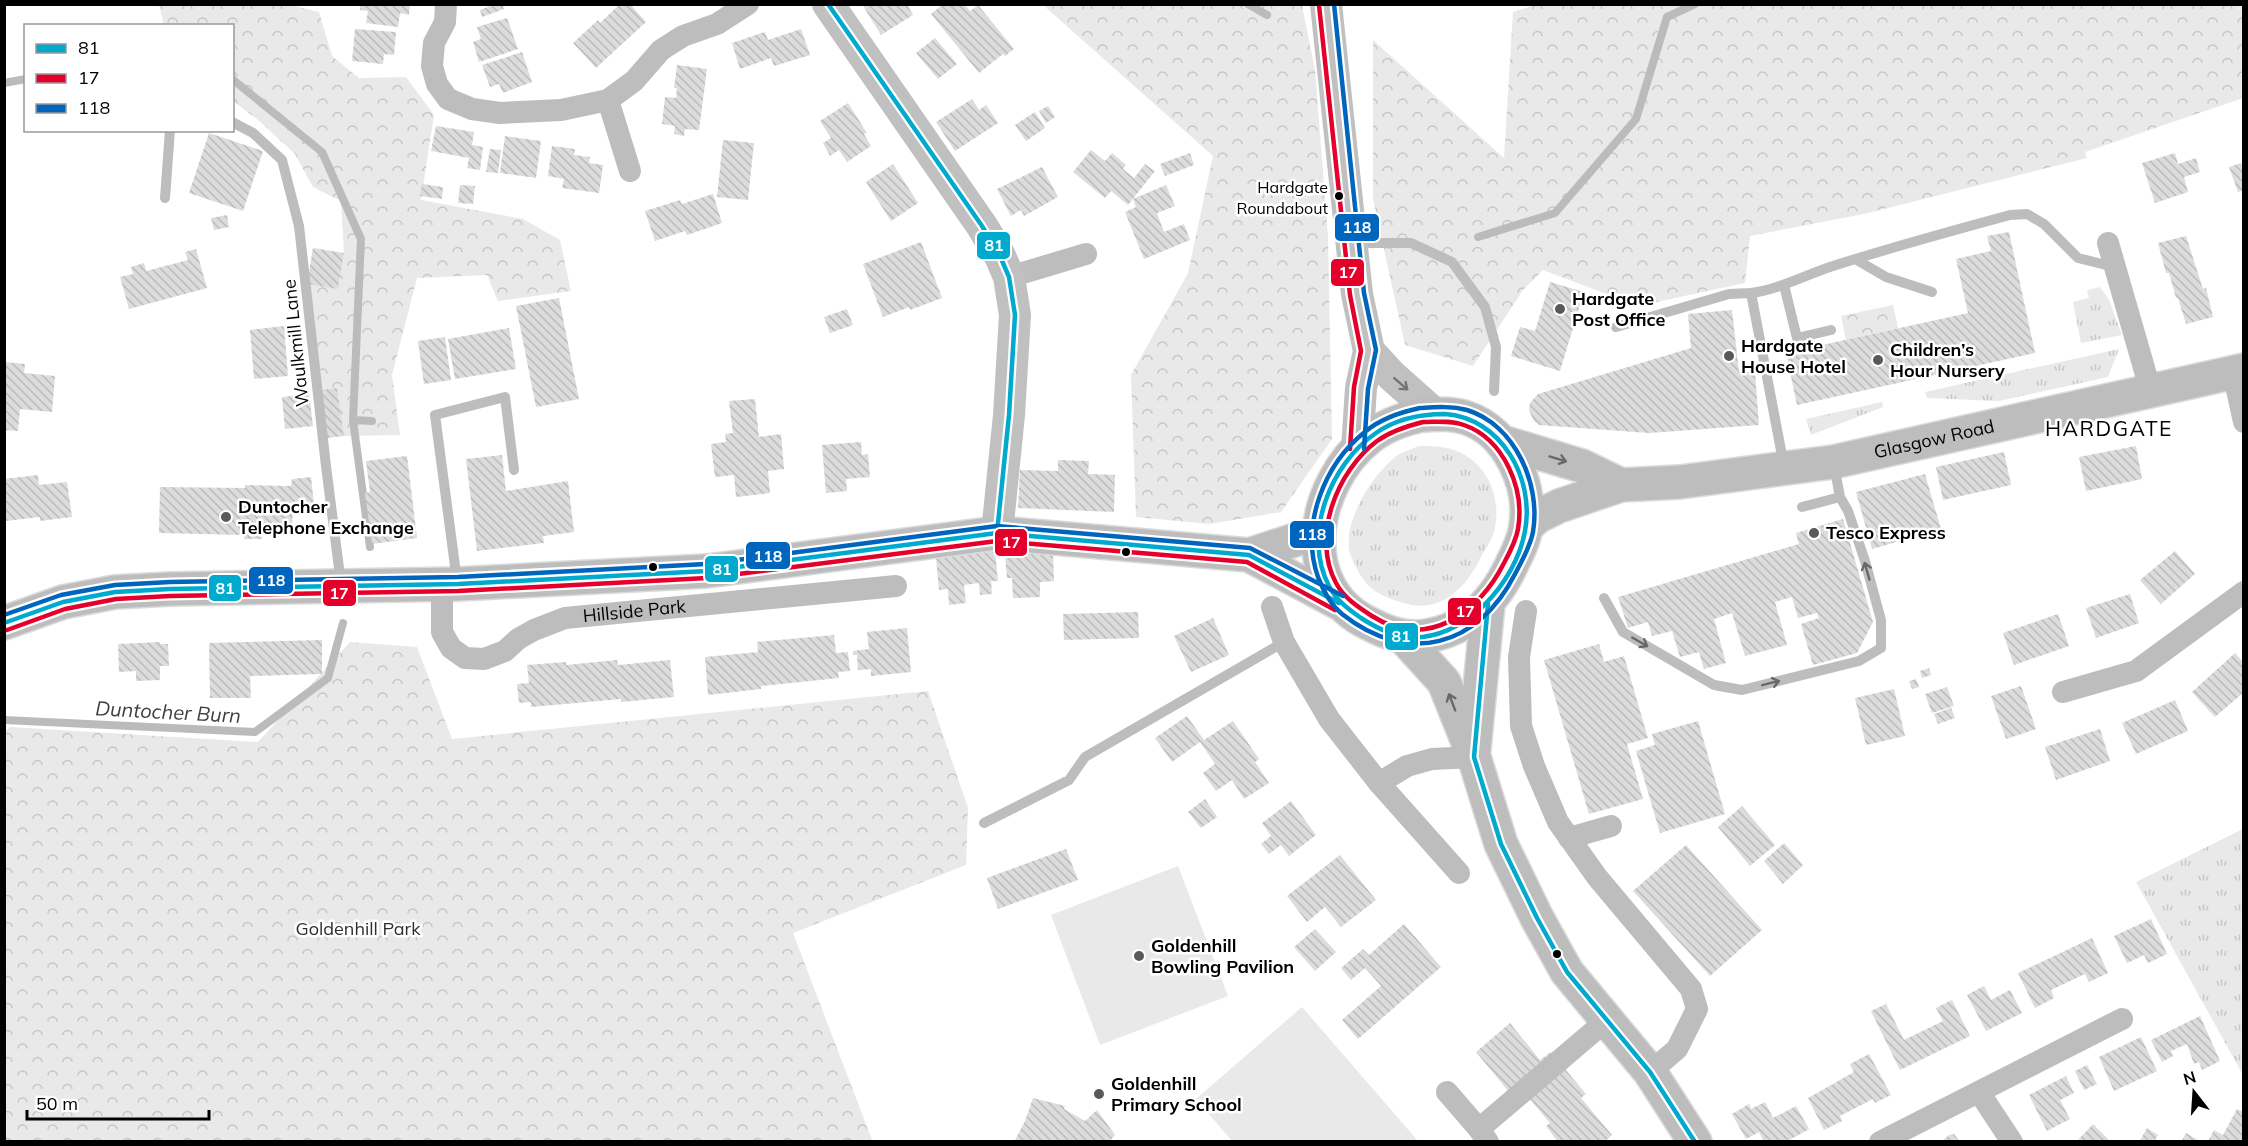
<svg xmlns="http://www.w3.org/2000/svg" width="2248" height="1146" viewBox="0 0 2248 1146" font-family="Mulish,sans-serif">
  <defs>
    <pattern id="grass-tufts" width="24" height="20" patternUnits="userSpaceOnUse" patternTransform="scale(1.5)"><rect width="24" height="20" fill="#e9e9e9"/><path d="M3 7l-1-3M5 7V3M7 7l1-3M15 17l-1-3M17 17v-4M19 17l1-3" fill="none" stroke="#c6c6c6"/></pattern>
    <pattern id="forest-crowns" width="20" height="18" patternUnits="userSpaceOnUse" patternTransform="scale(1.5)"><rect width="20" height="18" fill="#e9e9e9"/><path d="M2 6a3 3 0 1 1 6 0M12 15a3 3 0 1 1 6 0" fill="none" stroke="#c6c6c6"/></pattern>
    <pattern id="building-back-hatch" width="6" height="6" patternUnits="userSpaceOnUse" patternTransform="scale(1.5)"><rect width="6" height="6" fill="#dcdcdc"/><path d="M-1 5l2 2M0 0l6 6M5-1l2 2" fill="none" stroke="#bbb"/></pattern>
  </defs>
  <rect width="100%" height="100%" fill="#fff"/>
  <!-- grass -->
  <path fill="url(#grass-tufts)" d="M2100,287l9,13 13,35 -41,8 -8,-41 16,-4 -2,-8z
    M2119,349l-11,28 -109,24 -72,-3 -2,-6z
    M1882,402l1,5 -72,28 -5,-16z
    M1419,446c8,0 16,0 23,1 40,6 60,44 53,81 -2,10 -9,20 -14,29 -9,19 -25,41 -47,47 -18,5 -36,-2 -52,-9 -12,-5 -22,-18 -27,-30 -2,-5 -6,-11 -6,-17 -4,-30 25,-76 49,-93 6,-4 14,-6 21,-9z
    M2243,829v246l-107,-193z"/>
  <!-- forest -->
  <path fill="url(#forest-crowns)" d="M286,4l33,8 13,44 27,22 47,-1 28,38 -13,85 102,19 37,21 11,51 -73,10 -11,-26 -70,3 -25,97 8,60 -56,1 -7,-48 -17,2 -13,-106 31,4 6,-35 -3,-52 -28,-14 -18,-33 -38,-35 -24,-18 -1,-75 -68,-1 -5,-20z
    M1043,5h259l13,65 13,166 4,203 -51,73 -72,12 -73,-7 -5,-142 57,-102 25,-117z
    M1535,5h708v93l-158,54 2,6 -223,56 -114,22 -5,47 -107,23 -95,-36 -20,20 -50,76 -68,-21 -32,-146v-159l131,118 9,-146z
    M1893,305l5,23 -52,12 -5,-24z
    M350,642l67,5 35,92 476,-48 40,117 -2,57 -173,68 79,207 -867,2 -1,-410 6,-5 248,15z"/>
  <!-- garden -->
  <path fill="#e9e9e9" d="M1178,866l50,130 -128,49 -49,-130z
    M1302,1007l116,134h-186l-36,-42z"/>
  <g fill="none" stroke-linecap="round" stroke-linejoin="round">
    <!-- stream -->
    <path stroke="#bbb" stroke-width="8" d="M1248,4l19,11
      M232,79l90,73 39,87 -8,181 17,127
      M4,83l22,-4
      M1478,237l77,-24 81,-94 31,-102 28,-13
      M353,420l19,1
      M4,720l251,12 73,-54 15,-55"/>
  </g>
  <!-- building -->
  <path fill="url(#building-back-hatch)" d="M360,4h50l-1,11 -9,-2 -2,14 -32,-4 2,-12 -8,-1z
    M496,4h6l2,5 -22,8 -2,-7z
    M620,4h10l16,18 -50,46 -23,-25 25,-23 2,3z
    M862,4h45l6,11 -32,20z
    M943,4h21l6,7 8,-6 36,44 -9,7 -2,-2 -24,19 -48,-59z
    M507,18l11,31 -39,13 -6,-20 8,-3 -4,-12z
    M355,29l41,3 -2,23 -10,-1 -1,10 -31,-3z
    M801,29l9,26 -36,11 -3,-8 -31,11 -8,-26 33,-11 3,8z
    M935,38l22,26 -19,15 -22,-26z
    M522,52l10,30 -29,11 -4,-9 -9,3 -8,-22z
    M677,65l30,4 -8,61 -14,-1 -1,7 -10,-2 1,-8 -13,-2 3,-27 11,1 1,-10h-3z
    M972,99l7,11 7,-5 12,18 -43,28 -19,-29z
    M848,103l19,30 -3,1 7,12 -24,16 -8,-12 -9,6 -7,-13 8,-5 -11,-17z
    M1048,106l7,11 -9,6 -7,-12z
    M1035,112l10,16 -19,13 -11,-16z
    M436,126l38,6 -2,13 11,2 -3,23 -13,-2 2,-10 -38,-7z
    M209,133l54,18 -20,60 -54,-18z
    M505,136l36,5 -5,37 -36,-5z
    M723,140l31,3 -6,57 -31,-3z
    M552,146l23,3 -1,6 16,2 -1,6 14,2 -4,28 -37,-5 2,-9 -16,-3z
    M490,149l11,1 -3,23 -12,-1z
    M1091,150l14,11 7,-8 14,12 -3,4 11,9 11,-14 10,7 -27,34 -17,-14 -6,7 -32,-26z
    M1190,153l4,12 -29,11 -5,-12z
    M2175,153l3,11 18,-6 4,14 -16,5 4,15 -33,11 -13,-40z
    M2241,163l3,7v20l-6,2 -9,-25z
    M893,164l25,39 -27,18 -25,-39z
    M1042,167l16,30 -34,19 -3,-6 -10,6 -14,-27z
    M422,184l21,3 -1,12 -22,-3z
    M460,185l15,1 -2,18 -15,-1z
    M1166,185l9,21 -18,7 7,19 20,-8 6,16 -46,19 -19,-47 11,-5 -3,-8z
    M713,194l9,29 -35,12 -2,-4 -30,10 -10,-30 35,-11 2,4z
    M227,215l2,12 -15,3 -3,-12z
    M2009,232l26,121 -238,52 -11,-52 182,-40 -12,-54 35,-8 -4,-15z
    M2186,236l17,53 3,-1 7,29 -27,7 -8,-26h-2l-7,-25h-3l-8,-30z
    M921,242l21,56 -32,12 -1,-3 -26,10 -20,-53z
    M313,248l31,5 -6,36 -31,-5z
    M196,249l11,39 -78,21 -9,-32 13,-3 -2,-7 13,-4 2,8 42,-11 -3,-8z
    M1550,282l34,10 -24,79 -49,-15 9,-29 15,4z
    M559,298l20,101 -43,8 -20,-101z
    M847,309l6,16 -23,8 -6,-16z
    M1732,310l7,62h16l4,53 -110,8 -110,-8 -5,-4 -5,-10 1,-8 8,-9 153,-46 -3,-34z
    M284,326l4,50 -34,3 -4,-49z
    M509,328l7,41 -61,10 -7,-40z
    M445,337l6,43 -27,4 -6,-43z
    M4,362l21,2 -1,9 31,3 -3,36 -32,-3 -2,22 -14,-1z
    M337,388l7,48 -18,2 -6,-48z
    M309,394l4,32 -28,3 -3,-32z
    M755,399l4,38 22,-3 3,35 -16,2 2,22 -34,4 -2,-22 -19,2 -4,-33 15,-2 -1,-8 8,-1 -4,-32z
    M861,442l1,13 6,-1 2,23 -24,2 1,12 -21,2 -4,-48z
    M2136,446l6,33 -56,12 -7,-34z
    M2004,452l7,33 -68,15 -7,-33z
    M502,455l4,36 62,-10 6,51 -31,4 1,7 -67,8 -11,-92z
    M407,456l10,82 -45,6 -7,-51 5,-1 -4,-31z
    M1058,460l31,1 -1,13 27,1 -1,37 -96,-4 2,-38 38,1z
    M1925,474l16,55 -69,20 -16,-57z
    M38,475l1,10 28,-3 5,35 -32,4v-4l-34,4 -2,-42z
    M311,477l3,28h-21l-1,24 -29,-1 -1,11h-18v-4l-85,-2 1,-46 85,1v-3l46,1 1,-7z
    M1843,519l30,103 -16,31 -44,12 -12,-41 18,-6 -2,-5 -19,5 -6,-21 -17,5 12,43 -42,11 -13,-43 -18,6 12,44 -22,6 -5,-17 -19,5 -8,-26 -20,5 -4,-14 -20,6 -10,-31 181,-53 -3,-11z
    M995,551l3,30h-7l1,13 -12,1 -1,-12 -15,2 2,18 -17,2 -1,-16 -9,1 -3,-32z
    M2175,551l20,23 -34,30 -21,-24z
    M1053,553l1,28 -14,1v15l-27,1 -1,-20h-5l-2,-23z
    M2130,594l9,29 -43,15 -10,-30z
    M1138,612l1,26 -75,2 -1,-26z
    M2058,614l11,32 -55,19 -11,-32z
    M1213,618l16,37 -38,17 -17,-36z
    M907,628l4,44 -40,4v-7l-13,1 -1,-15h-4v-4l16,-2 -2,-17z
    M834,635l2,18 12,-1 2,19 -12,1 1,6 -78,8v3l-53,6 -3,-38 53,-5 -1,-10z
    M322,640v34l-72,2 1,22h-41l-1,-55z
    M160,642v2h8l1,22h-9v14l-24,1v-10l-17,1 -1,-28z
    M1599,644l5,18 20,-6 24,82 -21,6 16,55 -54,15 -45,-154z
    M2235,653l9,10v29l-29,25 -23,-25z
    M617,660l1,5 52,-5 4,37 -53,5v-3l-90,8v-5l-12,1 -2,-19 12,-1 -2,-18 39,-3v3z
    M1929,668l2,7 -9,3 -2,-7z
    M1916,679l3,8 -7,2 -3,-8z
    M2021,686l15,43 -30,10 -15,-43z
    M1947,687l7,19 -22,7 -7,-19z
    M1894,689l11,47 -39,9 -11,-47z
    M2175,700l13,31 -52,23 -14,-31z
    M1951,708l4,10 -17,6 -4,-10z
    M1187,716l17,24 29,-19 26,38 -4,3 14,21 -25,16 -12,-19 -16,11 -13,-18 12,-9 -15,-22 -28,20 -17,-24z
    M1698,721l27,93 -65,19 -24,-82 19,-6 -3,-11z
    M2100,729l10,32 -54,19 -11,-33z
    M1205,799l12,18 -16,11 -13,-16z
    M1291,801l25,34 -27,21 -8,-11 -12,9 -8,-10 10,-8 -9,-13z
    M1742,806l33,39 -25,21 -32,-39z
    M1784,843l19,22 -20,19 -19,-23z
    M1686,845l76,85 -52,46 -77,-85z
    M1066,849l12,31 -80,29 -11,-31z
    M1340,855l36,45 -35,27 -16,-20 -18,15 -20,-26z
    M2151,919l16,35 -19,9 -4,-8 -17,8 -13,-27z
    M1404,924l37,43 -83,72 -16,-19 39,-34 -16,-18 -14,12 -10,-12 22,-19 6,6z
    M1315,929l21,23 -21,19 -21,-24z
    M2092,938l16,35 -19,9 -4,-8 -34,16 3,8 -19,10 -17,-35z
    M1984,986l7,14 19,-10 12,23 -36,18 -19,-36z
    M1952,1000l18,36 -70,34 -29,-59 15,-7 18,36 39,-19 -7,-13z
    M2200,1016l20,45 -18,9 -3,-8 -5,2 -7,-20 -16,7 2,5 -11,6 -11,-22z
    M1510,1023l30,37 11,-8 35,42 -5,4 31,37 -8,7h-46l-12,-16 4,-3 -32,-38 -9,7 -33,-40z
    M2141,1037l16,34 -43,20 -15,-34z
    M1869,1054l22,41 -16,8 -2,-4 -33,17 2,5 -18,9 -16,-32 46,-26 -4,-8z
    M2087,1065l10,19 -13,6 -9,-19z
    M2066,1076l8,17 -14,7 10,19 -23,12 -18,-36z
    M1033,1098l32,8 -1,3 21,12 12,-11 18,25 -6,7h-95l11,-21z
    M1765,1102l8,16 23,-12 13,23 -23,13h-22l-5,-10 -13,7 -14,-25 17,-10 2,5z
    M2237,1109l7,3v30l-36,-1 6,-11 9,5z
    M2093,1124l18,18h-35z
    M2147,1128l11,7 -4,7h-15z
    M2186,1133l15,9h-20z
    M1954,1134l6,8h-19l8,-7z"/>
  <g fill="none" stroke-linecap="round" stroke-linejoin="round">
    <!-- primary casing -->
    <g stroke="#dbdbdb" stroke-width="36">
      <g id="primary">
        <path d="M1422,415c16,-1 30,-2 45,3 41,14 65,66 59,107 -1,13 -8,27 -14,39 -18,39 -48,70 -95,73 -17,1 -32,-5 -47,-13 -77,-36 -59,-140 -1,-186 16,-13 34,-19 53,-23z"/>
        <path d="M1502,442l80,24 39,19"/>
        <path id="s2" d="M1526,527l11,-10 22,-11 62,-21 59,-3 153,-20 411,-92"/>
        <path d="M1249,555l70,-23"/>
        <path d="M4,623l59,-21 52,-10 55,-3 288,-5 249,-13 290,-38 252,22 90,48"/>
        <path d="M1403,637l41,45 30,75 27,87 36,74 30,54 83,100 45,70"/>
        <path d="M1474,749l14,-145"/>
      </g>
    </g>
    <!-- lane -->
    <path stroke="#bdbdbd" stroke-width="10" d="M232,122l21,11 29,27 17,66 27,240 15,118
      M165,198l5,-68
      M1355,243h56l41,19 33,45 11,40 -2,44
      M1855,259l31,18 46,15
      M1784,285l13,53 34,-8
      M1616,327l113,-33 22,-1
      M1834,465l6,32
      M1784,466l-33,-173c29,-4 54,-18 82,-27 59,-19 118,-35 177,-51l17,-1 17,10 34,34 36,9
      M457,581l-22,-166 70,-18 9,73
      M1604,598l19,34 91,53 28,5 117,-29 22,-13v-28l-16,-59 -17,-50 -8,-14 -38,10
      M984,823l85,-43 16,-23 199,-115"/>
    <!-- street -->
    <g stroke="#bdbdbd" stroke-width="22">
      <path d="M446,4l-1,18 -11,21 -2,23 5,18 11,15 24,10 28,4 61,-3 47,-10 26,-19 27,-31 22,-14 34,-12 31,-20"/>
      <path d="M608,100l22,71"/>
      <path d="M2108,243l43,149"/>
      <path d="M1009,277l77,-23"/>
      <path d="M2233,372l11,50"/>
      <path id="s1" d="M442,584v48l9,16 14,10 19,1 21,-8 13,-12 16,-9 31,-12 331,-32"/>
      <path d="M1272,607l12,35 45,77 50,64 80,90"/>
      <path d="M1526,611l-7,46 2,69 13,40 24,56 39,55 94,112 6,20 -20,40 -27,23"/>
      <path d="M2063,692l73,-21 108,-79"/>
      <path d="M1379,783l28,-17 25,-7 42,-2"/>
      <path d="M1569,838l42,-12"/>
      <path d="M1447,1092l32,37"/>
      <path d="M1979,1092l33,50"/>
      <path d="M1488,1142l-9,-13 128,-109"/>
      <path d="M1880,1142l242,-123"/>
    </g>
    <!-- secondary -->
    <path stroke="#c0c0c0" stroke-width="32" d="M828,4l154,222 18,30 9,21 6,38 -6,100 -12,118
      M1326,4l31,290 12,57 -8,37 -4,61
      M1369,351l23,25 44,39"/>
    <!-- primary -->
    <use href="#primary" stroke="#bdbdbd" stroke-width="33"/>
    <!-- bus-1 casing -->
    <g stroke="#fff" stroke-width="9">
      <path id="bus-1" d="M828,4l154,222 18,30 9,21 6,38 -6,100 -12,118
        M1445,414c56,4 90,64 80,117 -9,51 -61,112 -119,106 -16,-2 -31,-10 -45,-19 -13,-9 -25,-18 -32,-32 -27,-51 1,-122 47,-153 20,-14 44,-19 69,-19z
        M1488,604l-14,153 27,87 36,74 30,54 83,100 45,70
        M4,623l59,-21 52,-10 55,-3 288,-5 249,-13 290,-38 252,22 90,48"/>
    </g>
    <!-- bus-2 casing -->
    <g stroke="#fff" stroke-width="9">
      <path id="bus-2" d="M1319,5l31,290 11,56 -7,36 -4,62
        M1423,422c13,0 28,-2 41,3 40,14 61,64 54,104 -2,12 -8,23 -14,34 -25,50 -77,88 -132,53 -14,-9 -28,-18 -36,-33 -25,-47 1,-112 41,-142 14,-10 30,-15 46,-19z
        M7,630l58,-21 51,-10 54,-3 288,-5 249,-13 290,-37 250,21 88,48"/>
    </g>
    <!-- bus-3 casing -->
    <g stroke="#fff" stroke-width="9">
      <path id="bus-3" d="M1334,4l30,289 12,57 -8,39 -4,60
        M1420,408c-19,4 -38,10 -54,23 -42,33 -66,94 -48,146 5,13 13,28 24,37 66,52 136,33 173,-40 7,-13 15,-27 18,-42 8,-48 -18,-107 -66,-122 -15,-4 -30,-3 -45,-2
        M4,615l57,-20 54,-10 55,-3 288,-5 248,-13 291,-38 253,22 93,48"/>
    </g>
    <!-- bus-1 -->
    <use href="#bus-1" stroke="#00a9ce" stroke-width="4.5"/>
    <!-- bus-2 -->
    <use href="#bus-2" stroke="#e4002b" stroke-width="4.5"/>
    <!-- bus-3 -->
    <use href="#bus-3" stroke="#0065bd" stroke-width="4.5"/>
  </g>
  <!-- one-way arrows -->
  <defs><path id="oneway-shaft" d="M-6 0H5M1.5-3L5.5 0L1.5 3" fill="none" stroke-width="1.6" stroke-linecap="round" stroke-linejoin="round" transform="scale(1.5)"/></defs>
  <use stroke="#737373" href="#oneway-shaft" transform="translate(1401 384) rotate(41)"/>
  <g stroke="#686868">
    <use href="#oneway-shaft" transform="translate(1558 459) rotate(17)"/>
    <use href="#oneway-shaft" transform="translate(1867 571) rotate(-106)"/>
    <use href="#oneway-shaft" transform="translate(1640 642) rotate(30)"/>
    <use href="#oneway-shaft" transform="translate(1771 683) rotate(-14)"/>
    <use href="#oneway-shaft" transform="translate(1452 702) rotate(-111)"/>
  </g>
  <!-- markers -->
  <g fill="#000" stroke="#fff" stroke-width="2">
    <circle cx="1339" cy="196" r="5"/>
    <circle cx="1126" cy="552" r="5"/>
    <circle cx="653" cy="567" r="5"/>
    <circle cx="1557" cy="954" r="5"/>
  </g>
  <g fill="#595959" stroke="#fff" stroke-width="2">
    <circle cx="1560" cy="309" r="6"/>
    <circle cx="1729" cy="356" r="6"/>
    <circle cx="1878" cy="360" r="6"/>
    <circle cx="226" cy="517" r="6"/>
    <circle cx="1814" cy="533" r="6"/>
    <circle cx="1139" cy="956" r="6"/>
    <circle cx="1099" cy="1094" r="6"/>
  </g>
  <g text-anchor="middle" stroke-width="5" stroke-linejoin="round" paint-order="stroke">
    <!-- bus labels -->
    <g font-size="16" fill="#000" stroke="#fff" text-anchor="end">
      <text x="1328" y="193">Hardgate<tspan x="1328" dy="21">Roundabout</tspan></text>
    </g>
    <!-- poi labels -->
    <g font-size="18" font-weight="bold" fill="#000" stroke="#fff" text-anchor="start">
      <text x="1572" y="305">Hardgate<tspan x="1572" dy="21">Post Office</tspan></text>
      <text x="1741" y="352">Hardgate<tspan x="1741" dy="21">House Hotel</tspan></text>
      <text x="1890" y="356">Children’s<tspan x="1890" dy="21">Hour Nursery</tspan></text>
      <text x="238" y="513">Duntocher<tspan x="238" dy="21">Telephone Exchange</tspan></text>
      <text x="1826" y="539">Tesco Express</text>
      <text x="1151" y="952">Goldenhill<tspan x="1151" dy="21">Bowling Pavilion</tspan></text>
      <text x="1111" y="1090">Goldenhill<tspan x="1111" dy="21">Primary School</tspan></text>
    </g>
    <!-- street labels -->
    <g font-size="18" fill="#000" stroke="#fff">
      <text transform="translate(296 343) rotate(-96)" y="6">Waulkmill Lane</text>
      <text dy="6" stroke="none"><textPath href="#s2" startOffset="422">Glasgow Road</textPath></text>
      <text dy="6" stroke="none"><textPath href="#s1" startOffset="264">Hillside Park</textPath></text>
    </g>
    <!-- park labels -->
    <g font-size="18" fill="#2e2e2e" stroke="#fff">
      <text x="358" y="935">Goldenhill Park</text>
    </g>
    <!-- water labels -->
    <g font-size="20" font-style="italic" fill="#3f3f3f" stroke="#fff">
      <text transform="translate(168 712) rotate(3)" y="7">Duntocher Burn</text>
    </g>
    <!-- quarter labels -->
    <g font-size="21" letter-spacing="1.5" fill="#000" stroke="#fff">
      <text x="2109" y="436">HARDGATE</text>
    </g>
  </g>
  <g stroke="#fff" stroke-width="2">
    <rect x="1334" y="213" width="46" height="29" rx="6" fill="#0065bd"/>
    <rect x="976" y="231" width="35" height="29" rx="6" fill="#00a9ce"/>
    <rect x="1330" y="258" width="35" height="29" rx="6" fill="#e4002b"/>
    <rect x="1289" y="520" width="46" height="29" rx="6" fill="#0065bd"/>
    <rect x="994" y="528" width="34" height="29" rx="6" fill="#e4002b"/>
    <rect x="745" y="541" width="46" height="29" rx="6" fill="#0065bd"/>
    <rect x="704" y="555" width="35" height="28" rx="6" fill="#00a9ce"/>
    <rect x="248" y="566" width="46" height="29" rx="6" fill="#0065bd"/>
    <rect x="208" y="574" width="34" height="28" rx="6" fill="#00a9ce"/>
    <rect x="322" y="579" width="35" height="28" rx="6" fill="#e4002b"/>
    <rect x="1447" y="597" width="35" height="29" rx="6" fill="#e4002b"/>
    <rect x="1384" y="622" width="35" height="29" rx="6" fill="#00a9ce"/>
  </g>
  <g font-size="16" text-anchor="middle" font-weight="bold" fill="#fff">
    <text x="1357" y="233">118</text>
    <text x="994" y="251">81</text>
    <text x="1348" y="278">17</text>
    <text x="1312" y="540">118</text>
    <text x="1011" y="548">17</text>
    <text x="768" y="562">118</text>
    <text x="722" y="575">81</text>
    <text x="271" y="586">118</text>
    <text x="225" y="594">81</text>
    <text x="339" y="599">17</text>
    <text x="1465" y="617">17</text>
    <text x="1401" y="642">81</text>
  </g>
  <!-- border -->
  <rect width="2248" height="1146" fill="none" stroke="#000000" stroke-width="12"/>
  <!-- legend -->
  <rect x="24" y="24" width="210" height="108" fill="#ffffff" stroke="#999999" stroke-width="1.5"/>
  <rect x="36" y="44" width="30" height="9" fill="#00a9ce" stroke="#999999" stroke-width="1.5"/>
  <text x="78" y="54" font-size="18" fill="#000000">81</text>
  <rect x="36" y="74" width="30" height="9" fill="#e4002b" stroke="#999999" stroke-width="1.5"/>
  <text x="78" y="84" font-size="18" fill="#000000">17</text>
  <rect x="36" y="104" width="30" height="9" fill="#0065bd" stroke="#999999" stroke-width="1.5"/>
  <text x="78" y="114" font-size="18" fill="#000000">118</text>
  <!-- north arrow -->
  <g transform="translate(2194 1092) rotate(343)" stroke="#ffffff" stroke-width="4.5" paint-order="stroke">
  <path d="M0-4.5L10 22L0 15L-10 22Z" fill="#000000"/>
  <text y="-9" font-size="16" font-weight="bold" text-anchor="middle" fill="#000000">N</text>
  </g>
  <!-- scale -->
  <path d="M27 1110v9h182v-9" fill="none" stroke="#000000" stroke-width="3"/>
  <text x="36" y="1110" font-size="18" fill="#000000" stroke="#ffffff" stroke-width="4.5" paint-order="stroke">50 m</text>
</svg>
